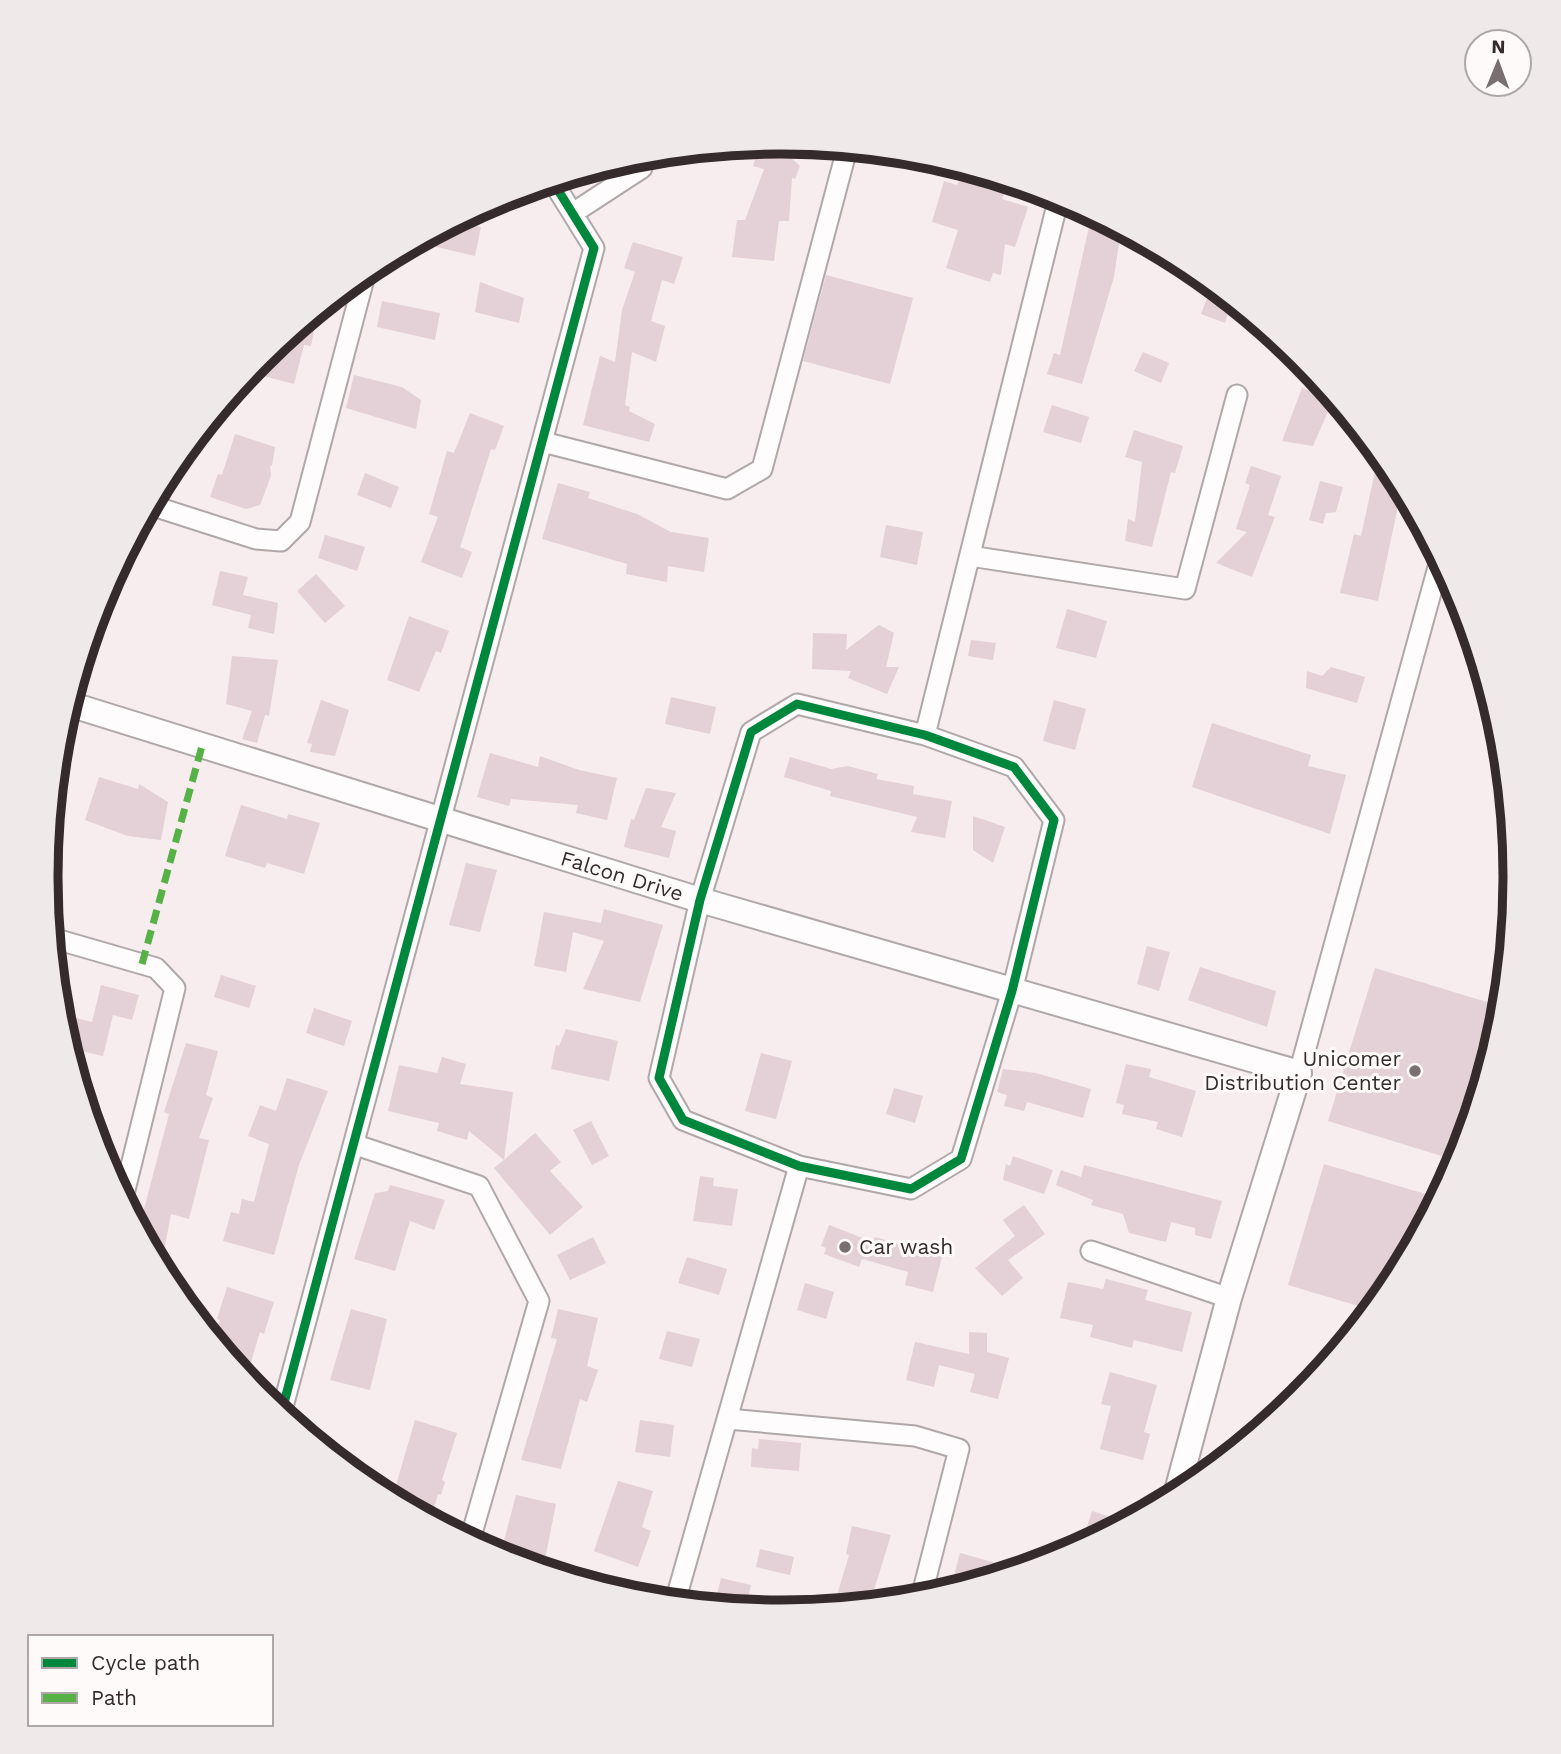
<svg xmlns="http://www.w3.org/2000/svg" width="1561" height="1754" viewBox="0 0 1561 1754" font-family="'Work Sans',sans-serif">
  <rect width="100%" height="100%" fill="#f7ecee"/>
  <!-- building -->
  <path fill="#e4d0d7" d="M773,143l20,6 -5,6 12,11 -5,13 -3,-1 -3,43h-10l-5,40 -42,-4 5,-37h8l19,-51 -11,-3 7,-22z
    M965,169l45,13 -8,17 26,8 -13,40 -10,-3 -4,31 -8,-2 -3,9 -44,-14 12,-38 -26,-8 12,-41 13,4z
    M1092,214l29,16 -7,47 -32,107 -35,-10 7,-21 6,2z
    M457,221l24,6 -6,29 -47,-11 2,-10z
    M633,242l50,15 -9,27 -12,-4 -11,41 14,5 -9,36 -24,-10 -7,53 5,2 -1,4 26,13 -6,18 -66,-17 17,-69 15,6 7,-52 13,-38 -11,-4z
    M826,275l87,23 -23,86 -87,-23z
    M480,282l44,16 -5,25 -44,-11z
    M1212,285l20,16 -7,22 -24,-9z
    M382,301l58,12 -5,27 -58,-13z
    M302,323l13,3 -4,20 -7,-1 -10,39 -34,-9 5,-22z
    M1143,352l26,11 -8,20 -27,-12z
    M354,375l48,12 19,13 -5,29 -70,-21z
    M1302,388l31,12 -20,46 -31,-5z
    M1052,405l37,12 -8,26 -38,-11z
    M470,413l34,13 -9,24 -4,-1 -31,98 12,5 -10,26 -41,-16 17,-45 -9,-3 18,-63 7,2z
    M1134,430l49,16 -8,27 -4,-1 -19,75 -27,-6 3,-22 7,3 7,-60 -17,-5z
    M235,434l40,13 -3,19 -2,-1 1,11 -11,29 -14,4 -36,-12 8,-23 4,1z
    M1379,453l23,34 -24,114 -38,-8 14,-59 7,2z
    M1251,466l30,10 -13,39 7,2 -23,60 -36,-14 31,-31 -11,-3 14,-44 -5,-2z
    M365,473l34,14 -8,21 -34,-13z
    M1320,481l23,6 -7,25 -10,1 -3,11 -14,-4z
    M558,483l32,9 -2,6 49,16 34,18 38,6 -5,34 -36,-6 -1,16 -41,-8 1,-10 -85,-25z
    M886,525l37,7 -6,33 -37,-8z
    M325,535l40,12 -8,24 -39,-13z
    M220,571l28,6 -5,18 35,8 -4,31 -26,-6 3,-13 -39,-10z
    M316,574l29,32 -20,17 -28,-32z
    M1067,609l40,12 -11,37 -40,-10z
    M409,616l40,15 -8,22 -5,-2 -17,41 -32,-12z
    M879,625l15,8 -8,34h13l-12,27 -39,-16 3,-7 -39,-2 1,-36 34,1 -1,16z
    M971,640l25,3 -3,17 -25,-4z
    M232,656l46,4 -9,56 -4,-1 -8,28 -15,-4 10,-28 -26,-7z
    M1331,667l34,10 -8,26 -51,-15 1,-17 15,5z
    M671,697l45,10 -6,27 -45,-10z
    M321,700l28,10 -14,46 -25,-4 2,-8 -5,-1z
    M1054,700l32,9 -11,41 -32,-9z
    M1212,723l99,32 -3,11 38,9 -16,59 -138,-47z
    M490,753l48,14 2,-11 39,14 38,8 -10,42 -31,-7 2,-8 -67,-6 -2,7 -32,-9z
    M790,757l41,12 17,-3 30,8 -2,5 38,7 -1,8 39,7 -7,37 -34,-6 6,-15 -87,-21 1,-5 -47,-14z
    M99,777l39,12 1,-5 29,18 -7,38 -33,-4 -43,-16z
    M646,788l30,5 -15,34 15,4 -7,27 -45,-11 7,-28 3,1z
    M241,805l46,14 1,-5 32,9 -16,51 -37,-11 -2,5 -40,-12z
    M973,816l32,11 -12,36 -20,-13z
    M466,863l31,7 -17,62 -31,-7z
    M604,909l59,16 -23,77 -57,-13 21,-48 -31,-9 -7,40 -32,-6 10,-54 57,11z
    M1147,946l23,6 -11,39 -22,-7z
    M1200,967l76,24 -9,36 -79,-27z
    M1375,968l128,39 -2,14 -43,140 -130,-40z
    M221,975l35,11 -7,22 -35,-11z
    M101,985l38,10 -7,25 -19,-5 -10,41 -35,-8 -9,-34 33,8z
    M314,1008l38,13 -8,25 -38,-13z
    M566,1029l52,12 -9,40 -58,-12 5,-24 3,1z
    M186,1043l32,8 -12,44 7,3 -14,40 10,2 -20,79 -18,-5 -8,42 -11,-2 -13,-26 30,-114 -5,-2z
    M761,1053l31,8 -16,58 -31,-8z
    M442,1057l24,7 -6,20 53,8 -9,68 31,-27 26,29 -11,9 33,36 -33,28 -56,-67 10,-8 -35,-29 -2,9 -30,-9 2,-8 -51,-12 11,-46 38,8z
    M1126,1064l25,5 -2,8 47,14 -14,46 -26,-8 2,-7 -36,-8 2,-9 -8,-2z
    M1003,1069l33,4 55,16 -8,29 -56,-16 -3,9 -20,-5 3,-11 -10,-3z
    M287,1078l41,13 -29,74 -25,90 -51,-14 8,-29 8,2 3,-15 12,3 15,-58 -21,-8 12,-31 16,6z
    M894,1088l29,8 -8,27 -29,-9z
    M591,1121l18,35 -17,9 -19,-35z
    M1013,1156l40,14 -9,24 -41,-14 3,-16 4,2z
    M1324,1164l115,34 -48,88 -19,24 -84,-25z
    M1084,1165l138,36 -11,38 -16,-4v-7l-24,-6 -5,20 -37,-9 -6,-19 -32,-9 2,-5 -37,-15 5,-15 20,7z
    M700,1176l14,2 -1,8 25,3 -6,37 -39,-5z
    M390,1185l55,15 -11,30 -24,-9 -15,50 -41,-12 21,-66 13,-2z
    M1024,1205l21,29 -37,26 15,18 -21,18 -27,-28 40,-32 -12,-16z
    M829,1225l44,17 2,-5 39,11 2,-6 29,3 -12,47 -28,-7 3,-13 -46,-13 -3,8 -35,-13 2,-6 -5,-2z
    M593,1237l13,26 -36,17 -13,-25z
    M687,1257l40,12 -8,26 -41,-12z
    M1106,1279l42,11 -3,10 47,12 -10,40 -48,-12 -2,8 -42,-11 3,-12 -33,-7 8,-36 35,7z
    M805,1283l29,9 -8,27 -29,-9z
    M227,1287l47,15 -10,32 -4,-2 -12,40 -10,-3 -24,-29 6,-20 -3,-1z
    M351,1309l36,10 -17,71 -40,-10z
    M558,1309l40,9 -11,48 11,4 -11,32 -7,-3 -19,70 -40,-9 36,-121 -6,-1z
    M667,1331l33,8 -8,28 -33,-8z
    M969,1332l18,1v19l22,6 -11,41 -28,-7 5,-18 -36,-9 -5,22 -28,-7 9,-38 54,12z
    M1110,1372l47,13 -13,47 6,2 -7,26 -43,-11 11,-43 -10,-2z
    M415,1420l42,13 -15,47 3,2 -4,13 -3,-1 -7,25 -39,-20z
    M640,1420l34,5 -4,32 -35,-5z
    M759,1439l42,4 -2,28 -48,-4 1,-19 6,1z
    M618,1481l35,10 -11,36 9,4 -13,36 -44,-16z
    M516,1495l40,9 -13,65 -43,-13z
    M1092,1511l34,11 -34,16 -8,-2z
    M852,1526l39,9 -21,68 -22,2 -13,-3 14,-47 -3,-1z
    M760,1549l34,8 -4,18 -34,-8z
    M960,1553l58,16 -50,15 -15,-4z
    M721,1578l30,7 -5,21 -30,-7z"/>
  <g fill="none" stroke-linecap="round" stroke-linejoin="round">
    <!-- minor casing -->
    <g stroke="#b0a7a8" stroke-width="23">
      <path id="minor" d="M573,213l69,-45
        M543,442l184,47 35,-20 85,-320
        M150,505l106,34 25,2 19,-19 66,-251
        M970,556l215,33 52,-194
        M797,704l128,31 89,32 40,53 -42,171 -51,168 -50,30 -112,-23 -116,-46 -24,-42 41,-178 51,-168z
        M925,735l134,-538
        M52,938l104,30 19,20 -52,210
        M1299,1073l141,-513
        M356,1145l123,41 60,115 -69,239
        M1091,1251l138,47
        M281,1414l313,-1166 -41,-66
        M728,1419l187,17 44,13 -38,149
        M675,1602l124,-436"/>
    </g>
    <!-- tertiary casing -->
    <g stroke="#b0a7a8" stroke-width="28">
      <path id="tertiary" d="M69,704l631,196 599,173 -70,225 -53,197"/>
    </g>
    <!-- minor -->
    <use href="#minor" stroke="#fefcfc" stroke-width="19"/>
    <!-- tertiary -->
    <use href="#tertiary" stroke="#fefcfc" stroke-width="24"/>
    <!-- quiet -->
    <path stroke="#56b246" stroke-width="7" stroke-dasharray="14 7" stroke-linecap="butt" d="M142,964l60,-218"/>
    <!-- cycleway casing -->
    <g stroke="#fffafa" stroke-width="13">
      <path id="cycleway" d="M797,704l128,31 89,32 40,53 -42,171 -51,168 -50,30 -112,-23 -116,-46 -24,-42 41,-178 51,-168z
        M281,1414l313,-1166 -41,-66"/>
    </g>
    <!-- cycleway -->
    <use href="#cycleway" stroke="#00873e" stroke-width="9"/>
  </g>
  <!-- markers -->
  <g fill="#796f70" stroke="#fffafa" stroke-width="2.5">
    <circle cx="1415" cy="1071" r="7"/>
    <circle cx="845" cy="1247" r="7"/>
  </g>
  <g text-anchor="middle" stroke-width="6" stroke-linejoin="round" paint-order="stroke">
    <!-- street labels -->
    <g font-size="21" fill="#352b2c" stroke="#fffafa">
      <text transform="translate(622 876) rotate(17)" y="7">Falcon Drive</text>
    </g>
    <!-- poi labels -->
    <g font-size="21" fill="#352b2c" stroke="#fffafa" text-anchor="end">
      <text x="1401" y="1066">Unicomer<tspan x="1401" dy="24">Distribution Center</tspan></text>
      <text x="859" y="1254" text-anchor="start">Car wash</text>
    </g>
  </g>
  <!-- crop -->
  <path d="M0 0H1561V1754H0ZM780 154H781A722 722 0 0 1 1503 876V878A722 722 0 0 1 781 1600H780A722 722 0 0 1 58 878V876A722 722 0 0 1 780 154Z" fill="#efe9ea" fill-rule="evenodd"/>
  <path fill="none" stroke="#352b2c" stroke-width="9" d="M780 154H781A722 722 0 0 1 1503 876V878A722 722 0 0 1 781 1600H780A722 722 0 0 1 58 878V876A722 722 0 0 1 780 154Z"/>
  <!-- legend -->
  <rect x="28" y="1635" width="245" height="91" fill="#fffafa" stroke="#aea7a8" stroke-width="2"/>
  <rect x="42" y="1658" width="35" height="10" fill="#00873e" stroke="#aea7a8" stroke-width="2"/>
  <text x="91" y="1670" font-size="21" fill="#352b2c">Cycle path</text>
  <rect x="42" y="1693" width="35" height="10" fill="#56b246" stroke="#aea7a8" stroke-width="2"/>
  <text x="91" y="1705" font-size="21" fill="#352b2c">Path</text>
  <!-- north arrow -->
  <g transform="translate(1498 63) rotate(1)"><circle r="33" fill="#fffafa" stroke="#aea7a8" stroke-width="2"/>
  <path d="M0-5L12 26L0 18L-12 26Z" fill="#796f70"/>
  <text y="-10" font-size="19" font-weight="bold" text-anchor="middle" fill="#352b2c">N</text>
  </g>
</svg>
